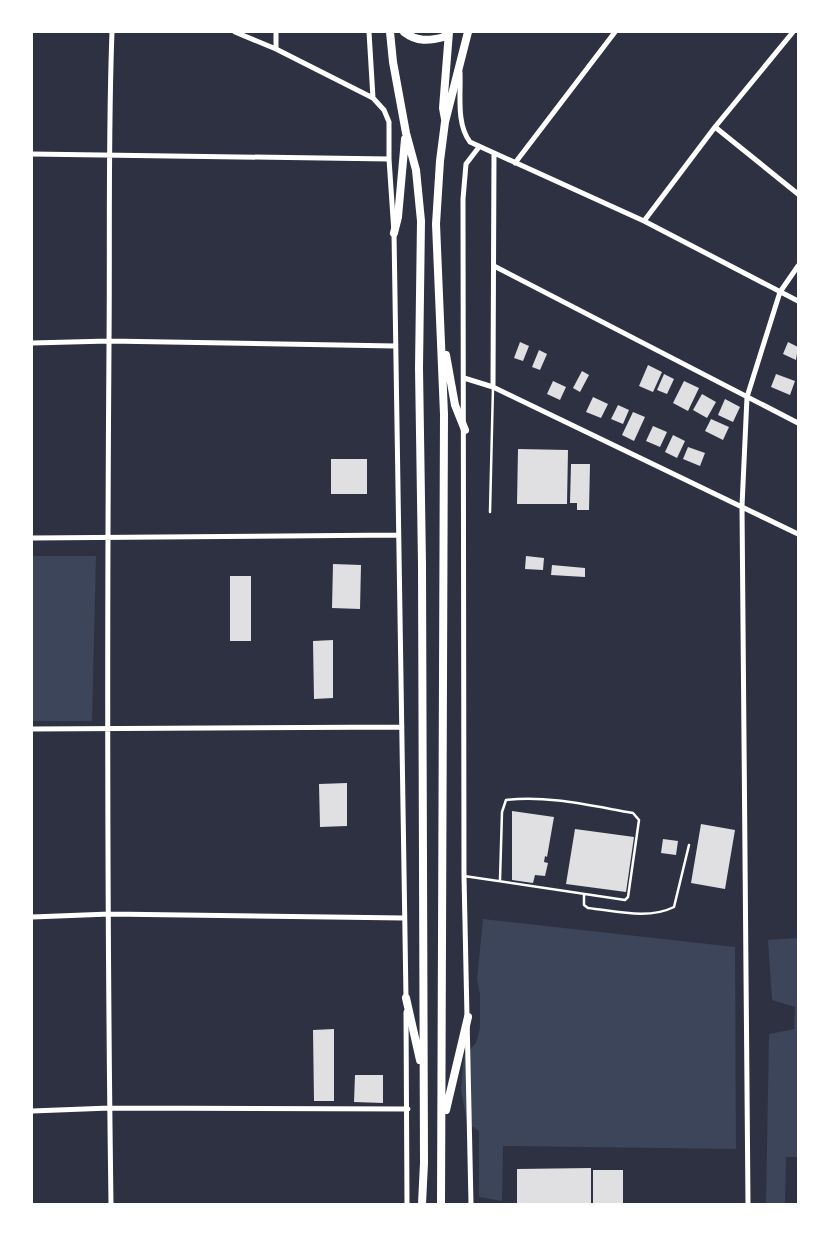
<svg xmlns="http://www.w3.org/2000/svg" width="830" height="1236" viewBox="0 0 830 1236" font-family="Figtree,sans-serif">
  <rect width="100%" height="100%" fill="#2d3142"/>
  <!-- green -->
  <path fill="#3c4559" d="M32,556h64l-4,165h-60z
    M483,919l252,28 1,202 -233,-3 -1,55 -23,-4v-66l-12,-8 -6,-34 3,-33 12,-13 4,-15v-34l-3,-15z
    M798,938v219h-12l-1,47h-19l3,-170 25,-5 1,-22 -23,-7 -4,-60z"/>
  <!-- building -->
  <path fill="#e0e0e3" d="M520,342l9,4 -6,15 -9,-3z
    M788,342l10,5 -2,13 -13,-6z
    M539,350l8,4 -7,16 -8,-3z
    M648,365l14,7 -9,20 -14,-6z
    M582,371l7,4 -9,17 -7,-4z
    M664,374l10,5 -7,15 -10,-4z
    M776,374l19,7 -5,14 -19,-8z
    M553,381l13,6 -6,13 -13,-6z
    M684,381l15,7 -11,23 -15,-8z
    M702,394l14,8 -9,16 -14,-8z
    M593,397l15,7 -7,14 -15,-6z
    M725,399l15,8 -7,15 -15,-7z
    M618,405l11,5 -6,14 -12,-5z
    M633,412l12,5 -11,24 -12,-6z
    M711,419l18,8 -6,13 -18,-9z
    M653,426l14,6 -7,15 -14,-6z
    M673,435l12,6 -8,17 -12,-6z
    M688,447l17,6 -5,13 -17,-7z
    M518,449l50,1 -1,54h-50z
    M331,459h36v35h-36z
    M571,464h19l-1,46h-12v-7h-7z
    M526,556l18,2 -1,12 -18,-1z
    M333,564l28,1 -1,44 -28,-1z
    M552,565l33,3v9l-34,-2z
    M230,576h21v65h-21z
    M333,640v58l-19,1 -1,-58z
    M347,783v43l-27,1 -1,-43z
    M512,811l42,6 -7,40 -2,-1 -1,6 4,1 -3,13 -10,-1 -2,8 -21,-3z
    M701,824l34,6 -10,59 -34,-6z
    M575,829l59,8 -8,55 -60,-8z
    M663,839l15,2 -2,14 -15,-2z
    M334,1029v72h-20l-1,-71z
    M355,1075h28v28l-29,-1z
    M591,1168v36h-74v-35z
    M593,1170h30v34h-30z"/>
  <g fill="none" stroke-linecap="round" stroke-linejoin="round">
    <!-- service -->
    <path stroke="#fff" stroke-width="2.5" d="M490,512l3,-125
      M464,876l161,24 3,-3 11,-77 -6,-7c-41,-7 -85,-18 -127,-13l-4,12 -2,68
      M584,894v11l4,3c28,3 60,12 86,-1l15,-62"/>
    <!-- minor -->
    <path stroke="#fff" stroke-width="5" d="M235,32l41,17 97,49 11,12 5,12v37l5,74 12,765
      M369,32l4,66
      M276,49v-17
      M460,72c1,22 -4,52 10,70l174,79 154,80
      M715,127l83,67
      M32,154l357,5
      M515,163l100,-131
      M644,221l71,-94 78,-95
      M494,266l304,157
      M32,343l77,-2 286,5
      M464,378l29,9 305,147
      M493,387l1,-234
      M32,538l366,-3
      M32,729l370,-2
      M32,917l78,-3 294,4
      M406,1012l1,192
      M32,1111l78,-3 298,1
      M111,1204c-4,-286 -4,-573 -2,-860 1,-104 -1,-208 3,-312
      M471,1204l-7,-328 -1,-677 3,-35 13,-17
      M748,1204l-6,-698 5,-109 33,-105 18,-26"/>
    <!-- primary -->
    <path stroke="#fff" stroke-width="8" d="M390,32l3,30 13,71 10,37 5,51 -2,147 3,196 2,599 -2,41
      M404,32c13,10 25,9 40,5l3,-5
      M445,119l-2,-11 6,-76
      M394,233l4,-16 7,-78
      M446,355l9,50 10,25
      M406,998l14,62
      M446,1110l22,-93
      M441,1204l3,-790 -8,-190 4,-63 5,-39 23,-90"/>
  </g>
  <!-- border -->
  <rect width="830" height="1236" fill="none" stroke="#ffffff" stroke-width="66"/>
</svg>
